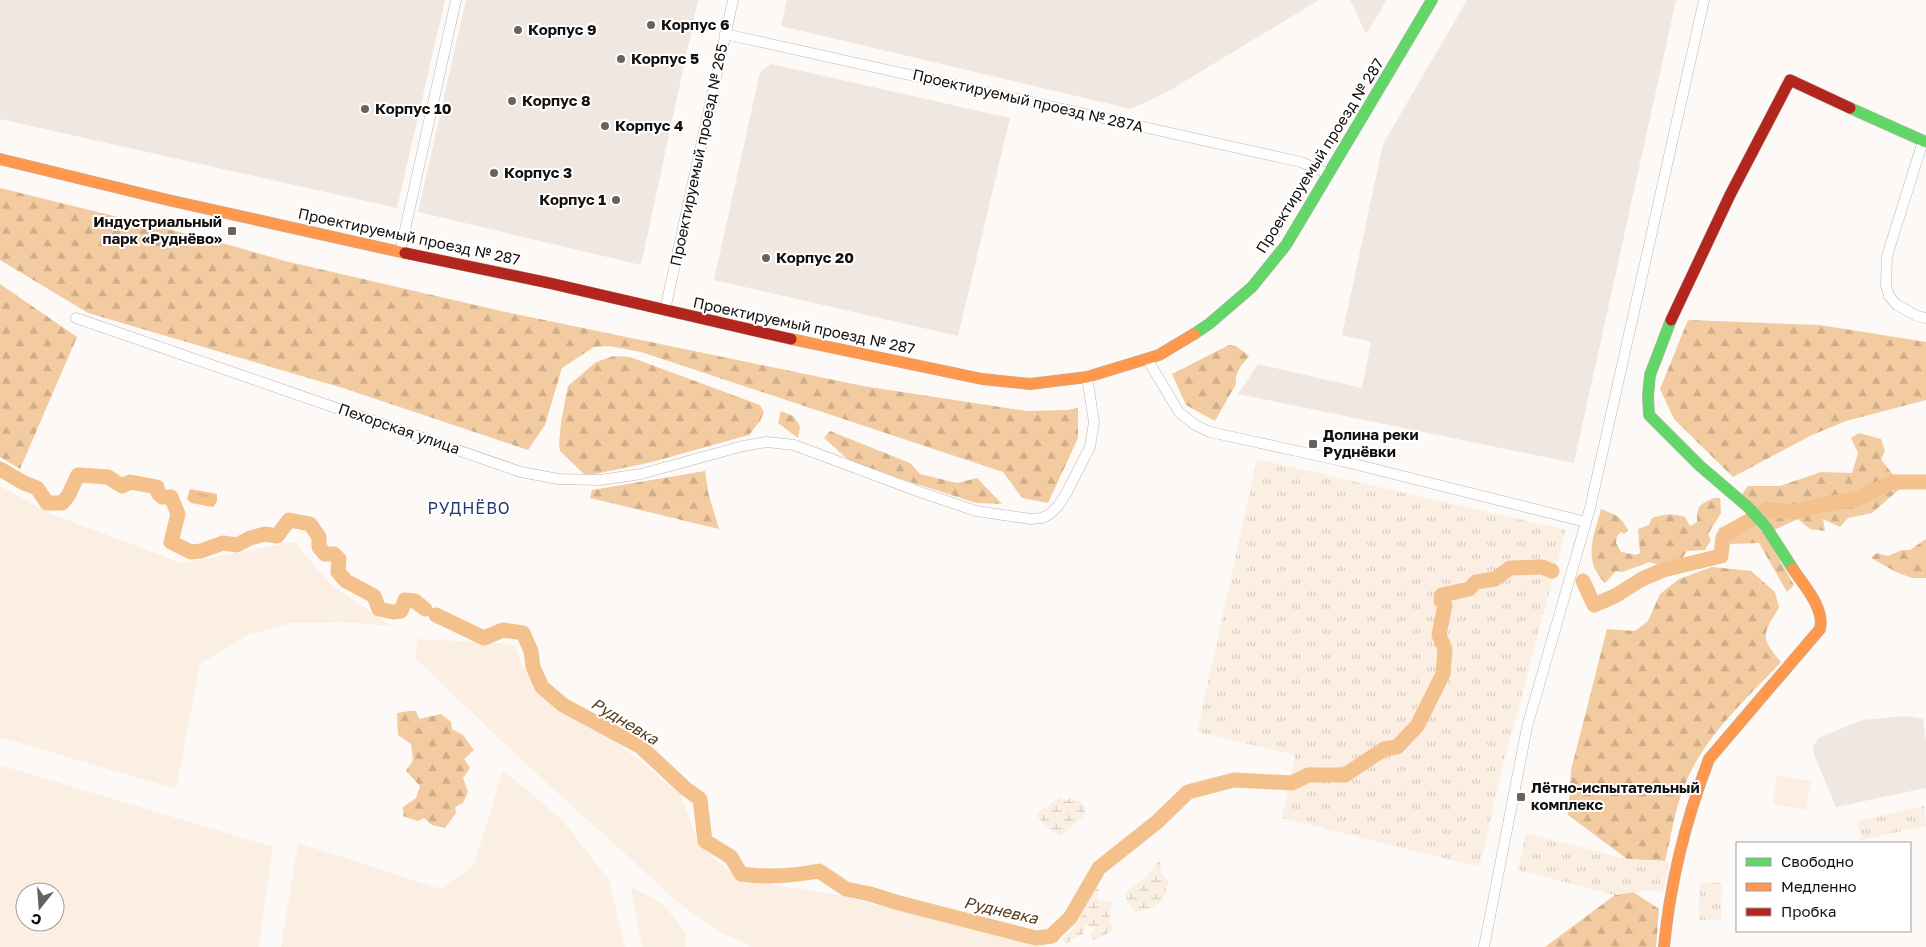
<svg xmlns="http://www.w3.org/2000/svg" width="1926" height="947" viewBox="0 0 1926 947" font-family="'Golos Text',sans-serif">
  <defs>
    <pattern id="forest-firs" width="22" height="20" patternUnits="userSpaceOnUse" patternTransform="scale(1.25)"><rect width="22" height="20" fill="#f3cba1"/><path d="M5 1l3.5 6h-7zM16 11l3.5 6h-7z" fill="#cfad89"/></pattern>
    <pattern id="wetland-marsh" width="20" height="14" patternUnits="userSpaceOnUse" patternTransform="scale(1.25)"><rect width="20" height="14" fill="#fbefe3"/><path d="M1 5h8M5 5V1M11 12h8M15 12V8" fill="none" stroke="#d6ccc2"/></pattern>
    <pattern id="park-tufts" width="24" height="20" patternUnits="userSpaceOnUse" patternTransform="scale(1.25)"><rect width="24" height="20" fill="#fbefe3"/><path d="M3 7l-1-3M5 7V3M7 7l1-3M15 17l-1-3M17 17v-4M19 17l1-3" fill="none" stroke="#d6ccc2"/></pattern>
    <pattern id="water-ripples" width="26" height="14" patternUnits="userSpaceOnUse" patternTransform="scale(1.25)"><rect width="26" height="14" fill="#f4c18c"/><path d="M2 4q2-2 4 0t4 0M15 11q2-2 4 0t4 0" fill="none" stroke="#d0a578"/></pattern>
  </defs>
  <rect width="100%" height="100%" fill="#fcf9f6"/>
  <!-- built -->
  <path fill="#f0e8e0" d="M0,0h445l-48,208 -397,-89z
    M466,0h232l-57,265 -223,-53z
    M787,0h532l-152,92 -36,17 -350,-83z
    M1350,0h37l-21,34z
    M1467,0h209l-102,463 -336,-69 20,-30 104,24 9,-46 -29,-7 41,-191z
    M771,64l239,54 -52,218 -244,-56 46,-208z
    M1906,716l17,3 3,22v47l-90,19 -23,-55 1,-7 4,-7 45,-18z"/>
  <!-- grass -->
  <path fill="#fbefe3" fill-rule="evenodd" d="M0,486l51,28 131,49 112,-21 37,43 61,41 -48,-4 -53,1 -43,12 -48,29 -24,125 -176,-52z
    M418,639l80,4 17,3 7,19 19,29 79,51 60,49 20,52 38,33 105,17 163,42 42,6 -1,3h-294l-33,-15 -40,-28 -155,-141 -110,-105z
    M0,765l273,82 -14,100h-259zM25,892h30v30h-30z
    M503,770l60,51 46,59 16,67h-344l17,-104 143,46 33,-24z
    M1777,775l34,6 -5,29 -33,-6z
    M631,887l31,16 23,29v15h-43z"/>
  <!-- forest -->
  <path fill="url(#forest-firs)" d="M0,188l212,52 73,21 216,50 362,75 164,25 40,-1 11,-2v30l-30,65 -26,-5 -19,-26 -362,-120 -32,-6 -15,1 -32,21 -17,57 -17,25 -182,-61 -258,-76 -88,-53z
    M0,284l77,53 -57,132 -20,-12z
    M1688,320l132,5 106,17v58l-80,21 -36,15 -77,41 -59,-58 -14,-30z
    M1229,345l7,1 13,10c-7,9 -15,17 -13,28l-21,37 -29,-16 -14,-31z
    M614,356l16,1 130,48 4,7 -4,9 -11,14 -97,27 -66,14 -26,-25 -1,-7 2,-22 7,-36 28,-24z
    M781,411l12,5 7,10 -2,12 -20,-15z
    M830,431l80,32 10,11 37,9 20,-5 25,26 -26,-1 -124,-40 -28,-25z
    M1859,433l22,6 4,12 -4,8 21,28 -30,26 -24,5 -8,9 -17,-8 2,12 -15,-2 -12,-10 -24,11 -32,-36 6,-8h32l41,-14 31,1 6,-20 -7,-15z
    M705,471l3,21 11,37 -129,-31 2,-8z
    M1714,498h6l1,15 -13,21 3,6 -6,10 -18,1 -6,9h-6l-17,5 -8,-3 -28,10 -6,-1 -11,12c-23,-23 -11,-47 -4,-74 15,6 19,6 27,21l-4,4 -3,-2 -4,4 -1,7 5,9 15,3 4,-2 -2,-24 11,-4 3,-7c11,-4 21,-5 33,-1l5,9 7,-4c0,-17 2,-17 17,-24z
    M1746,514l21,24 27,47 -7,7 -28,-49 -28,1 -13,-15z
    M1926,539v39h-14l-16,-6 -25,-14 6,-5 11,3 14,-6h8z
    M1712,567l39,4 24,21 4,16c-17,27 -19,29 2,54 -36,39 -80,77 -98,128 -9,22 -12,48 -18,71l-38,-2 -59,-44 3,-45 36,-141 28,2 13,-10 12,-27 19,-15z
    M409,711h7l3,8 22,-5 10,8 1,7 11,6 11,15 -10,9 6,9 -7,10 5,14 -5,11 -8,4 1,6 -11,15 -13,-3 -8,-7 -6,3 -15,-5v-9l13,-9 4,-12 -14,-15 7,-11 -2,-16 -13,-9 -1,-22z
    M1633,892l26,17 -3,38h-111l70,-52z"/>
  <!-- wetland -->
  <path fill="url(#wetland-marsh)" d="M1060,797l7,3 3,-2 11,4 5,6 -4,10 -21,18 -16,-9 -8,-12 1,-4 10,-5z
    M1160,860l1,13 8,8c-7,24 -10,27 -35,31l-1,-5 -6,-4 -2,-11 20,-14z
    M1099,887l-2,13 15,2 -3,18 5,10 -19,10 -5,-3 5,-10 -10,-1 -2,8 -16,9 -5,-3 16,-17 13,-30z"/>
  <!-- park -->
  <path fill="url(#park-tufts)" d="M1257,459l309,71 -63,235 -23,102 -198,-49 13,-63 -98,-23z
    M1924,806l2,20 -65,14 -4,-19z
    M1526,833l101,26 42,3 -6,31 -14,-3 -34,5 -97,-25z
    M1700,882l22,1 -1,37h-22z"/>
  <!-- water -->
  <path fill="url(#water-ripples)" d="M190,489l27,5v7l-4,6 -22,-4 -4,-4z"/>
  <g fill="none" stroke-linecap="round" stroke-linejoin="round">
    <!-- river -->
    <path stroke="#f4c18c" stroke-width="15" d="M0,469l24,14 13,5 10,15h15l6,-7 10,-21 30,2 14,9 8,-4 27,5 1,6 4,4h9l7,17 -7,28 20,10 10,-1 22,-8 14,2 13,-7 15,-4 12,2 12,-16 21,4 9,13v10l6,7h9l5,5 -1,13 8,9 28,15 5,13 14,3 8,-1 4,-11 10,1 10,8
      M1583,581l11,24 21,-9 27,-17 21,-9 58,-14 2,-19 43,-27 29,2 26,-7 36,-6 35,-17h34
      M436,615l48,23 19,-8 20,3 8,18 2,16 9,20 21,18 78,42 45,42 14,10 5,42 26,16 10,17c27,4 51,2 78,-3l27,18 24,5 29,9 137,35 16,-2 2,-3 16,-15 29,-50 58,-46 31,-30 46,-12 58,3 16,-8h37l39,-26 13,-2 20,-21 26,-52 2,-25 -6,-14 6,-30 -4,-4 1,-6 27,-6 7,-7 19,-3 15,-11 32,-1 10,4"/>
    <!-- street casing -->
    <g stroke="#b8b6b4" stroke-width="11">
      <path id="street" d="M725,34l576,128 28,12
        M1923,141l-36,115 -1,29 3,11 8,9 20,11 9,2
        M400,252l56,-252
        M665,310l68,-310
        M76,318l445,154 37,7 42,1 41,-6 102,-28 24,-4 27,3 126,47 56,19 55,8 11,-1 8,-4 8,-8 8,-12 24,-47 4,-25 -7,-45
        M1147,359l32,53 16,13 15,7 132,29 244,61
        M1484,947l43,-220 63,-219 114,-508"/>
    </g>
    <!-- fast casing -->
    <g stroke="#b8b6b4" stroke-width="12">
      <path id="fast" d="M1850,108l76,34
        M1671,320l-21,55 -2,20 1,20 51,51 48,41 18,20 27,42
        M1194,334l15,-10 43,-37 34,-42 146,-245"/>
    </g>
    <!-- slow casing -->
    <g stroke="#b8b6b4" stroke-width="12">
      <path id="slow" d="M0,159l168,41 237,53
        M791,339l191,40 48,5 57,-7 72,-22 35,-21
        M1664,947c6,-64 22,-128 45,-188l111,-130c5,-21 -16,-43 -27,-60"/>
    </g>
    <!-- jam casing -->
    <g stroke="#b8b6b4" stroke-width="12">
      <path id="jam" d="M405,253l144,30 242,56
        M1671,320l59,-125 60,-115 60,28"/>
    </g>
    <!-- street -->
    <use href="#street" stroke="#fffefe" stroke-width="10"/>
    <!-- fast -->
    <use href="#fast" stroke="#63d668" stroke-width="11"/>
    <!-- slow -->
    <use href="#slow" stroke="#ff974d" stroke-width="11"/>
    <!-- jam -->
    <use href="#jam" stroke="#b3261e" stroke-width="11"/>
  </g>
  <!-- markers -->
  <g fill="#656260" stroke="#fff" stroke-width="2">
    <circle cx="651" cy="25" r="5"/>
    <circle cx="518" cy="30" r="5"/>
    <circle cx="621" cy="59" r="5"/>
    <circle cx="512" cy="101" r="5"/>
    <circle cx="365" cy="109" r="5"/>
    <circle cx="605" cy="126" r="5"/>
    <circle cx="494" cy="173" r="5"/>
    <circle cx="616" cy="200" r="5"/>
    <rect x="227" y="226" width="10" height="10" rx="2.5"/>
    <circle cx="766" cy="258" r="5"/>
    <rect x="1308" y="439" width="10" height="10" rx="2.5"/>
    <rect x="1516" y="792" width="10" height="10" rx="2.5"/>
  </g>
  <g text-anchor="middle" stroke-width="4" stroke-linejoin="round" paint-order="stroke">
    <!-- poi labels -->
    <g font-size="15" font-weight="bold" fill="#13110f" stroke="#fff" text-anchor="start">
      <text x="661" y="30">Корпус 6</text>
      <text x="528" y="35">Корпус 9</text>
      <text x="631" y="64">Корпус 5</text>
      <text x="522" y="106">Корпус 8</text>
      <text x="375" y="114">Корпус 10</text>
      <text x="615" y="131">Корпус 4</text>
      <text x="504" y="178">Корпус 3</text>
      <text x="606" y="205" text-anchor="end">Корпус 1</text>
      <text x="222" y="227" text-anchor="end">Индустриальный<tspan x="222" dy="17">парк «Руднёво»</tspan></text>
      <text x="776" y="263">Корпус 20</text>
      <text x="1323" y="440">Долина реки<tspan x="1323" dy="17">Руднёвки</tspan></text>
      <text x="1531" y="793">Лётно-испытательный<tspan x="1531" dy="17">комплекс</tspan></text>
    </g>
    <!-- street labels -->
    <g font-size="15" fill="#13110f" stroke="#fff">
      <text transform="translate(1028 101) rotate(13)" y="5">Проектируемый проезд № 287А</text>
      <text transform="translate(699 155) rotate(-78)" y="5">Проектируемый проезд № 265</text>
      <text transform="translate(1320 156) rotate(-58)" y="5">Проектируемый проезд № 287</text>
      <text transform="translate(409 237) rotate(12)" y="5">Проектируемый проезд № 287</text>
      <text transform="translate(804 326) rotate(12)" y="5">Проектируемый проезд № 287</text>
      <text transform="translate(399 429) rotate(19)" y="5">Пехорская улица</text>
    </g>
    <!-- neighbourhood labels -->
    <g font-size="16" letter-spacing="1" fill="#233970" stroke="#fff">
      <text x="469" y="514">РУДНЁВО</text>
    </g>
    <!-- water labels -->
    <g font-size="16" font-style="italic" fill="#573a1b" stroke="#fff">
      <text transform="translate(625 721) rotate(31)" y="6">Рудневка</text>
      <text transform="translate(1001 910) rotate(13)" y="6">Рудневка</text>
    </g>
  </g>
  <!-- legend -->
  <rect x="1736" y="842" width="175" height="90" fill="#ffffff" stroke="#a1a09f"/>
  <rect x="1746" y="858" width="25" height="8" fill="#63d668" stroke="#a1a09f"/>
  <text x="1781" y="867" font-size="15" fill="#13110f">Свободно</text>
  <rect x="1746" y="883" width="25" height="8" fill="#ff974d" stroke="#a1a09f"/>
  <text x="1781" y="892" font-size="15" fill="#13110f">Медленно</text>
  <rect x="1746" y="908" width="25" height="8" fill="#b3261e" stroke="#a1a09f"/>
  <text x="1781" y="917" font-size="15" fill="#13110f">Пробка</text>
  <!-- north arrow -->
  <g transform="translate(40 907) rotate(197)"><circle r="24" fill="#ffffff" stroke="#a1a09f"/>
  <path d="M0-4L9 19L0 12L-9 19Z" fill="#656260"/>
  <text y="-8" font-size="14" font-weight="bold" text-anchor="middle" fill="#13110f">С</text>
  </g>
</svg>
